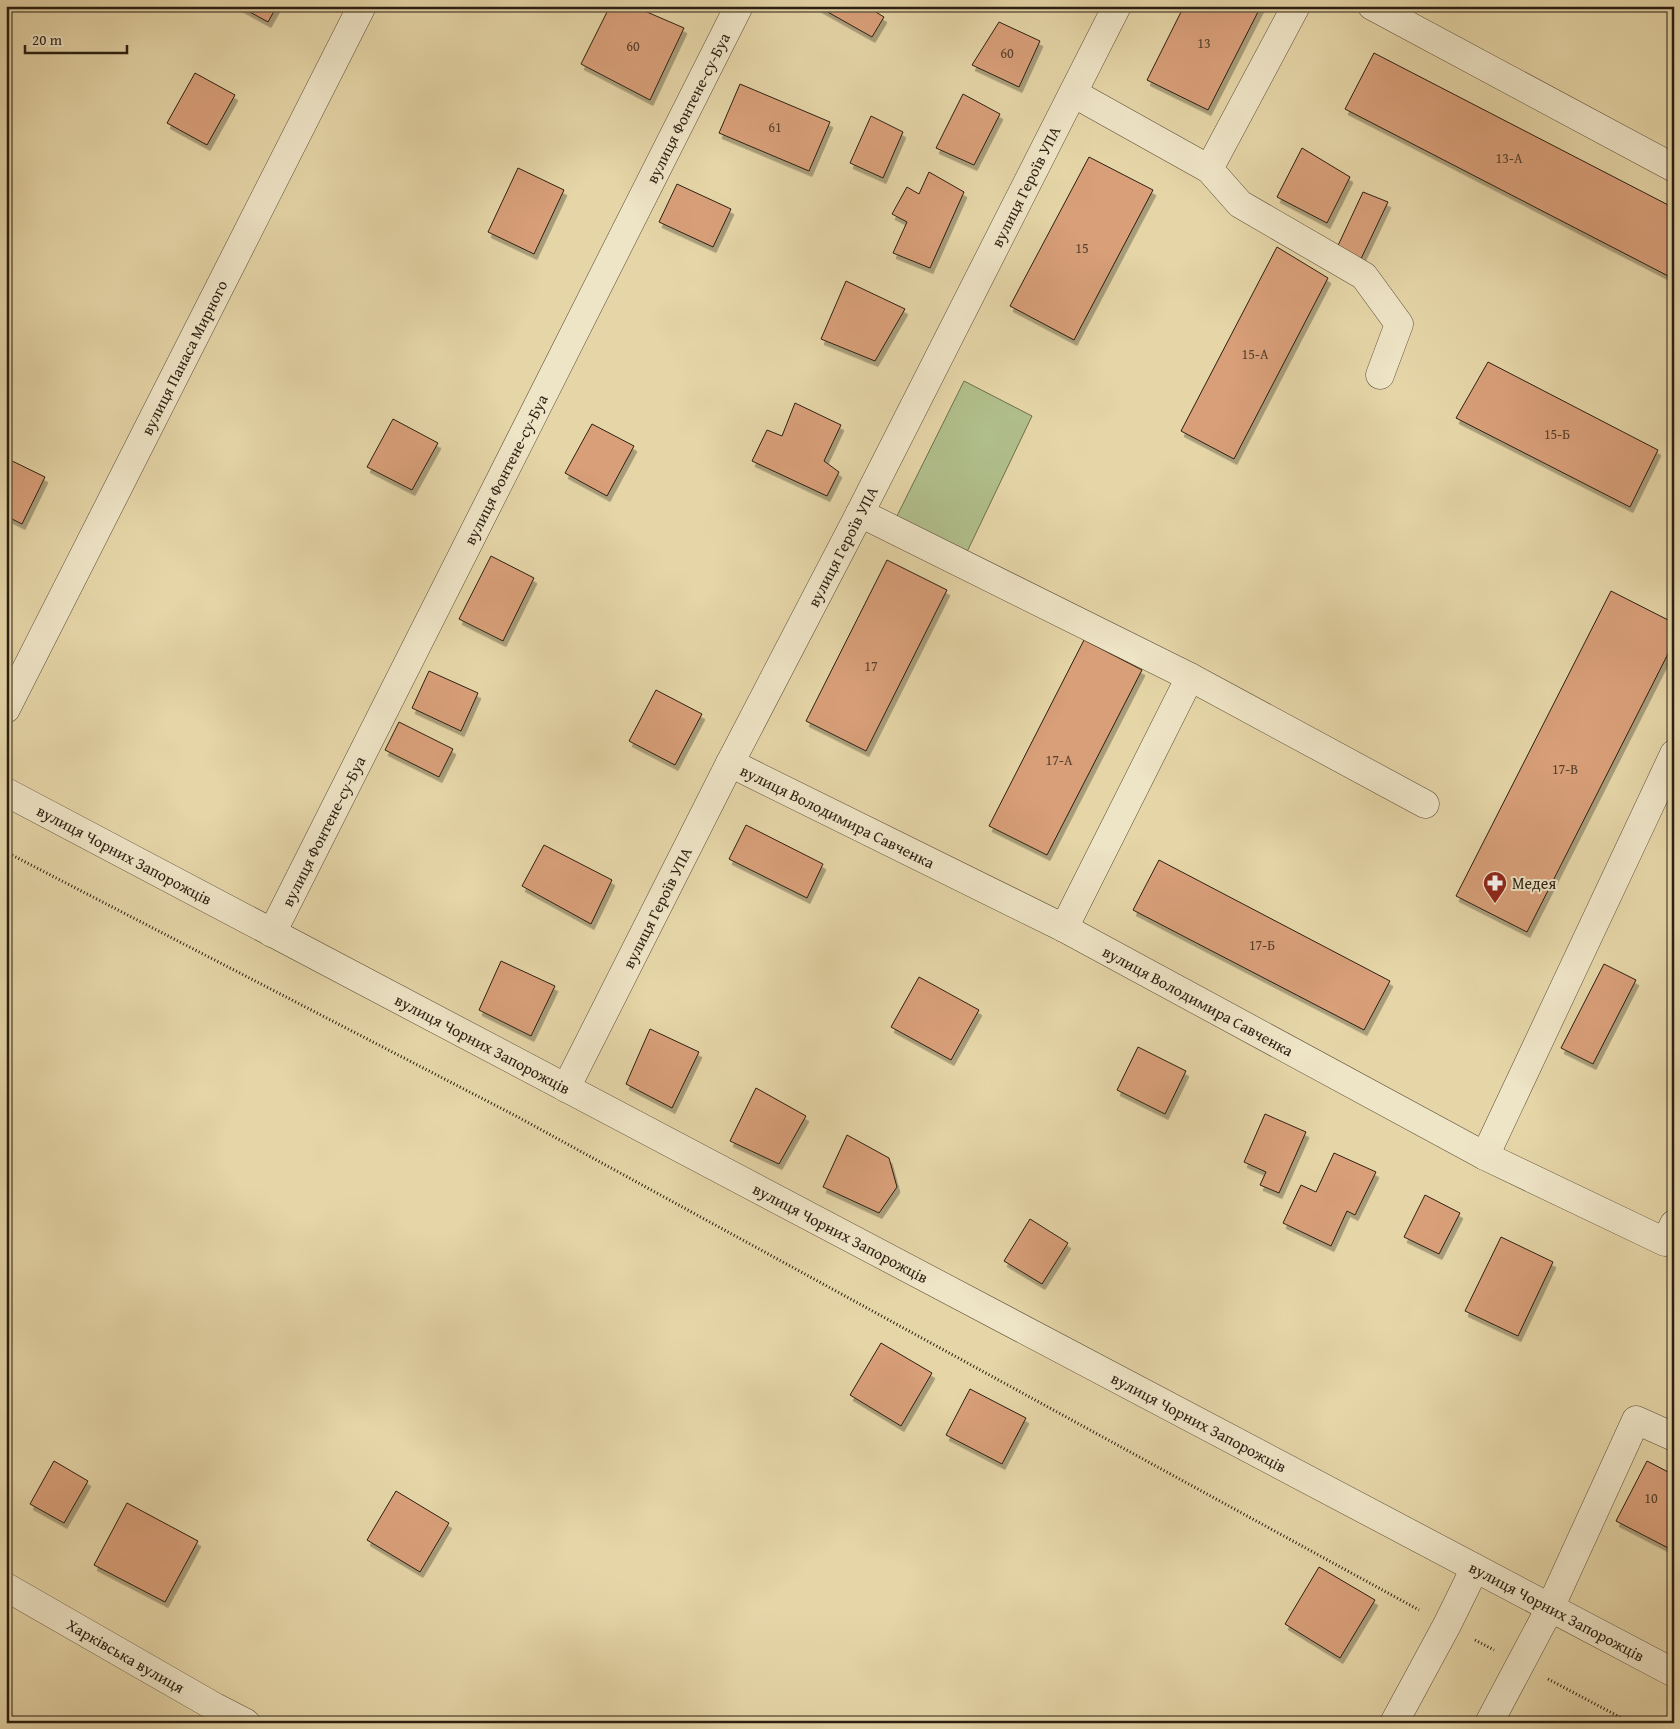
<svg xmlns="http://www.w3.org/2000/svg" width="1680" height="1729" viewBox="0 0 1680 1729" font-family="'Gentium Book Plus',serif">
  <defs>
    <filter id="shadow"><feDropShadow dx="3" dy="5.5" stdDeviation="0" flood-color="#0004"/></filter>
  </defs>
  <rect width="100%" height="100%" fill="#e5d5a7"/>
  <filter id="stains"><feTurbulence type="fractalNoise" baseFrequency=".004" numOctaves="4"/><feColorMatrix values="0 0 0 0 .2 0 0 0 0 .09 0 0 0 0 .02 0 0 0 .5 -.17"/></filter>
  <radialGradient id="worn" r=".72"><stop offset=".6" stop-color="#630" stop-opacity="0"/><stop offset="1" stop-color="#630" stop-opacity=".3"/></radialGradient>
  <!-- green -->
  <path fill="#b0be8b" stroke="#6e6e4e" d="M964,381l68,35 -67,140 -70,-36z"/>
  <!-- building -->
  <path fill="#d89f79" stroke="#2b1f11" filter="url(#shadow)" d="M239,6h38l-9,16z
    M610,6h23l51,22 -34,72 -69,-36z
    M817,6h49l18,11 -12,20z
    M1184,6h77l-53,104 -61,-30z
    M999,22l41,19 -21,46 -47,-22z
    M1374,53l300,155v71l-329,-170z
    M195,73l40,22 -28,50 -40,-22z
    M740,84l90,38 -21,49 -90,-38z
    M963,94l37,20 -26,51 -38,-17z
    M871,116l32,16 -20,46 -33,-15z
    M1302,148l48,29 -23,46 -50,-26z
    M1089,157l64,33 -79,150 -64,-34z
    M518,168l46,22 -30,64 -46,-22z
    M929,172l35,20 -34,76 -37,-15 14,-31 -15,-8 15,-27 12,7z
    M677,184l54,25 -18,38 -54,-25z
    M1363,192l25,10 -29,61 -24,-11z
    M1277,247l51,31 -94,181 -53,-28z
    M846,281l59,28 -30,52 -54,-22z
    M1488,362l170,88 -28,57 -174,-89z
    M795,403l46,22 -17,36 15,11 -12,24 -75,-35 15,-31 15,6z
    M393,419l45,24 -26,47 -45,-23z
    M592,424l42,22 -27,50 -42,-23z
    M6,458l39,19 -23,47 -16,-8z
    M491,556l43,22 -31,63 -44,-22z
    M887,560l60,30 -81,161 -60,-30z
    M1611,591l63,32v19l-147,290 -71,-36z
    M1084,640l58,30 -95,185 -58,-29z
    M429,671l49,22 -17,38 -49,-23z
    M656,690l46,24 -27,51 -46,-24z
    M399,722l54,27 -14,28 -54,-27z
    M746,825l77,39 -16,34 -78,-39z
    M544,845l68,35 -21,44 -69,-38z
    M1159,860l231,121 -26,49 -231,-120z
    M501,961l54,25 -24,50 -52,-26z
    M1604,964l32,16 -43,84 -32,-16z
    M919,977l60,33 -28,50 -60,-33z
    M650,1029l49,23 -27,56 -46,-24z
    M1138,1047l48,24 -21,43 -48,-24z
    M756,1088l50,28 -27,48 -49,-23z
    M1265,1114l41,18 -27,61 -19,-8 6,-13 -22,-10z
    M847,1135l42,23 8,29 -18,26 -56,-26z
    M1334,1153l42,19 -21,43 -8,-4 -16,35 -48,-23 18,-38 15,7z
    M1425,1195l35,18 -21,41 -35,-17z
    M1030,1219l38,24 -26,41 -38,-23z
    M1501,1237l52,25 -35,74 -53,-25z
    M881,1343l51,30 -31,53 -51,-31z
    M970,1389l56,29 -24,46 -56,-29z
    M54,1461l34,20 -24,42 -34,-19z
    M1647,1461l27,14v76l-58,-30z
    M396,1491l53,32 -29,49 -53,-32z
    M127,1503l71,38 -33,61 -71,-37z
    M1319,1567l56,33 -35,58 -55,-34z"/>
  <g fill="none" stroke-linecap="round" stroke-linejoin="round">
    <!-- minor casing -->
    <g stroke="#5a4c36" stroke-width="29">
      <g id="minor">
        <path d="M1372,6l302,162"/>
        <path d="M1073,93l136,76 31,35 124,72 35,48 -19,51"/>
        <path d="M1209,169l87,-163"/>
        <path d="M860,513l330,164 -126,251"/>
        <path d="M1190,677l235,127"/>
        <path id="s1" d="M6,709l356,-703"/>
        <path id="s2" d="M730,763l334,165 421,228 180,86 9,-18"/>
        <path id="s3" d="M6,792l1668,881"/>
        <path id="s4" d="M272,933l467,-927"/>
        <path id="s5" d="M566,1088l164,-325 130,-250 257,-507"/>
        <path d="M1485,1156l189,-402"/>
        <path id="s6" d="M6,1587l209,120 31,16"/>
        <path d="M1394,1723l53,-98 28,-57"/>
        <path d="M1489,1723l61,-115 86,-188 38,17"/>
      </g>
    </g>
    <!-- path -->
    <path stroke="#2b1f11" stroke-width="3" stroke-dasharray="1 2.5" stroke-linecap="butt" d="M6,852l510,264 903,494
      M1475,1640l19,10
      M1548,1679l83,44"/>
    <!-- minor -->
    <use href="#minor" stroke="#eee4c6" stroke-width="28"/>
  </g>
  <!-- icons -->
  <defs>
    <g id="pharmacy-pin" transform="scale(1.25)"><path d="M0 17L-7.5 6A9.5 9.5 0 1 1 7.5 6Z" fill="#8f2418" stroke="#eee4c6"/><path d="M-2-6h4v4h4v4h-4v4h-4v-4h-4v-4h4Z" fill="#fff"/></g>
  </defs>
  <g fill-rule="evenodd">
    <use href="#pharmacy-pin" x="1495" y="883"/>
  </g>
  <g text-anchor="middle" stroke-width="4" stroke-linejoin="round" paint-order="stroke">
    <!-- number labels -->
    <g font-size="14" fill="#563f2b">
      <text x="1204" y="48">13</text>
      <text x="633" y="51">60</text>
      <text x="1007" y="58">60</text>
      <text x="775" y="132">61</text>
      <text x="1509" y="163">13-А</text>
      <text x="1082" y="253">15</text>
      <text x="1255" y="359">15-А</text>
      <text x="1557" y="439">15-Б</text>
      <text x="871" y="671">17</text>
      <text x="1059" y="765">17-А</text>
      <text x="1565" y="774">17-В</text>
      <text x="1262" y="950">17-Б</text>
      <text x="1651" y="1503">10</text>
    </g>
    <!-- street labels -->
    <g font-size="16" fill="#2b1f11" stroke="#eee4c6">
      <text dy="6" stroke="none"><textPath href="#s4" startOffset="924">вулиця Фонтене-су-Буа</textPath></text>
      <text dy="6" stroke="none"><textPath href="#s5" startOffset="1012">вулиця Героїв УПА</textPath></text>
      <text dy="6" stroke="none"><textPath href="#s1" startOffset="394">вулиця Панаса Мирного</textPath></text>
      <text dy="6" stroke="none"><textPath href="#s4" startOffset="519">вулиця Фонтене-су-Буа</textPath></text>
      <text dy="6" stroke="none"><textPath href="#s5" startOffset="608">вулиця Героїв УПА</textPath></text>
      <text dy="6" stroke="none"><textPath href="#s2" startOffset="120">вулиця Володимира Савченка</textPath></text>
      <text dy="6" stroke="none"><textPath href="#s4" startOffset="114">вулиця Фонтене-су-Буа</textPath></text>
      <text dy="6" stroke="none"><textPath href="#s3" startOffset="134">вулиця Чорних Запорожців</textPath></text>
      <text dy="6" stroke="none"><textPath href="#s5" startOffset="202">вулиця Героїв УПА</textPath></text>
      <text dy="6" stroke="none"><textPath href="#s2" startOffset="525">вулиця Володимира Савченка</textPath></text>
      <text dy="6" stroke="none"><textPath href="#s3" startOffset="539">вулиця Чорних Запорожців</textPath></text>
      <text dy="6" stroke="none"><textPath href="#s3" startOffset="944">вулиця Чорних Запорожців</textPath></text>
      <text dy="6" stroke="none"><textPath href="#s3" startOffset="1349">вулиця Чорних Запорожців</textPath></text>
      <text dy="6" stroke="none"><textPath href="#s3" startOffset="1754">вулиця Чорних Запорожців</textPath></text>
      <text dy="6" stroke="none"><textPath href="#s6" startOffset="138">Харківська вулиця</textPath></text>
    </g>
    <!-- poi labels -->
    <g font-size="16" fill="#2b1f11" stroke="#eee4c6" text-anchor="start">
      <text x="1512" y="889">Медея</text>
    </g>
  </g>
  <!-- margin -->
  <rect width="1680" height="1729" fill="none" stroke="#e5d5a7" stroke-width="25"/>
  <rect x="8" y="8" width="1665" height="1714" fill="none" stroke="#2b1f11" stroke-width="2.5"/>
  <rect x="12" y="12" width="1655" height="1704" fill="none" stroke="#2b1f11"/>
  <!-- scale -->
  <path d="M25 45v8h102v-8" fill="none" stroke="#2b1f11" stroke-width="2.5"/>
  <text x="32" y="45" font-size="15" fill="#2b1f11" stroke="#eee4c6" stroke-width="4" paint-order="stroke">20 m</text>
  <rect width="100%" height="100%" filter="url(#stains)"/>
  <rect width="100%" height="100%" fill="url(#worn)"/>
</svg>
